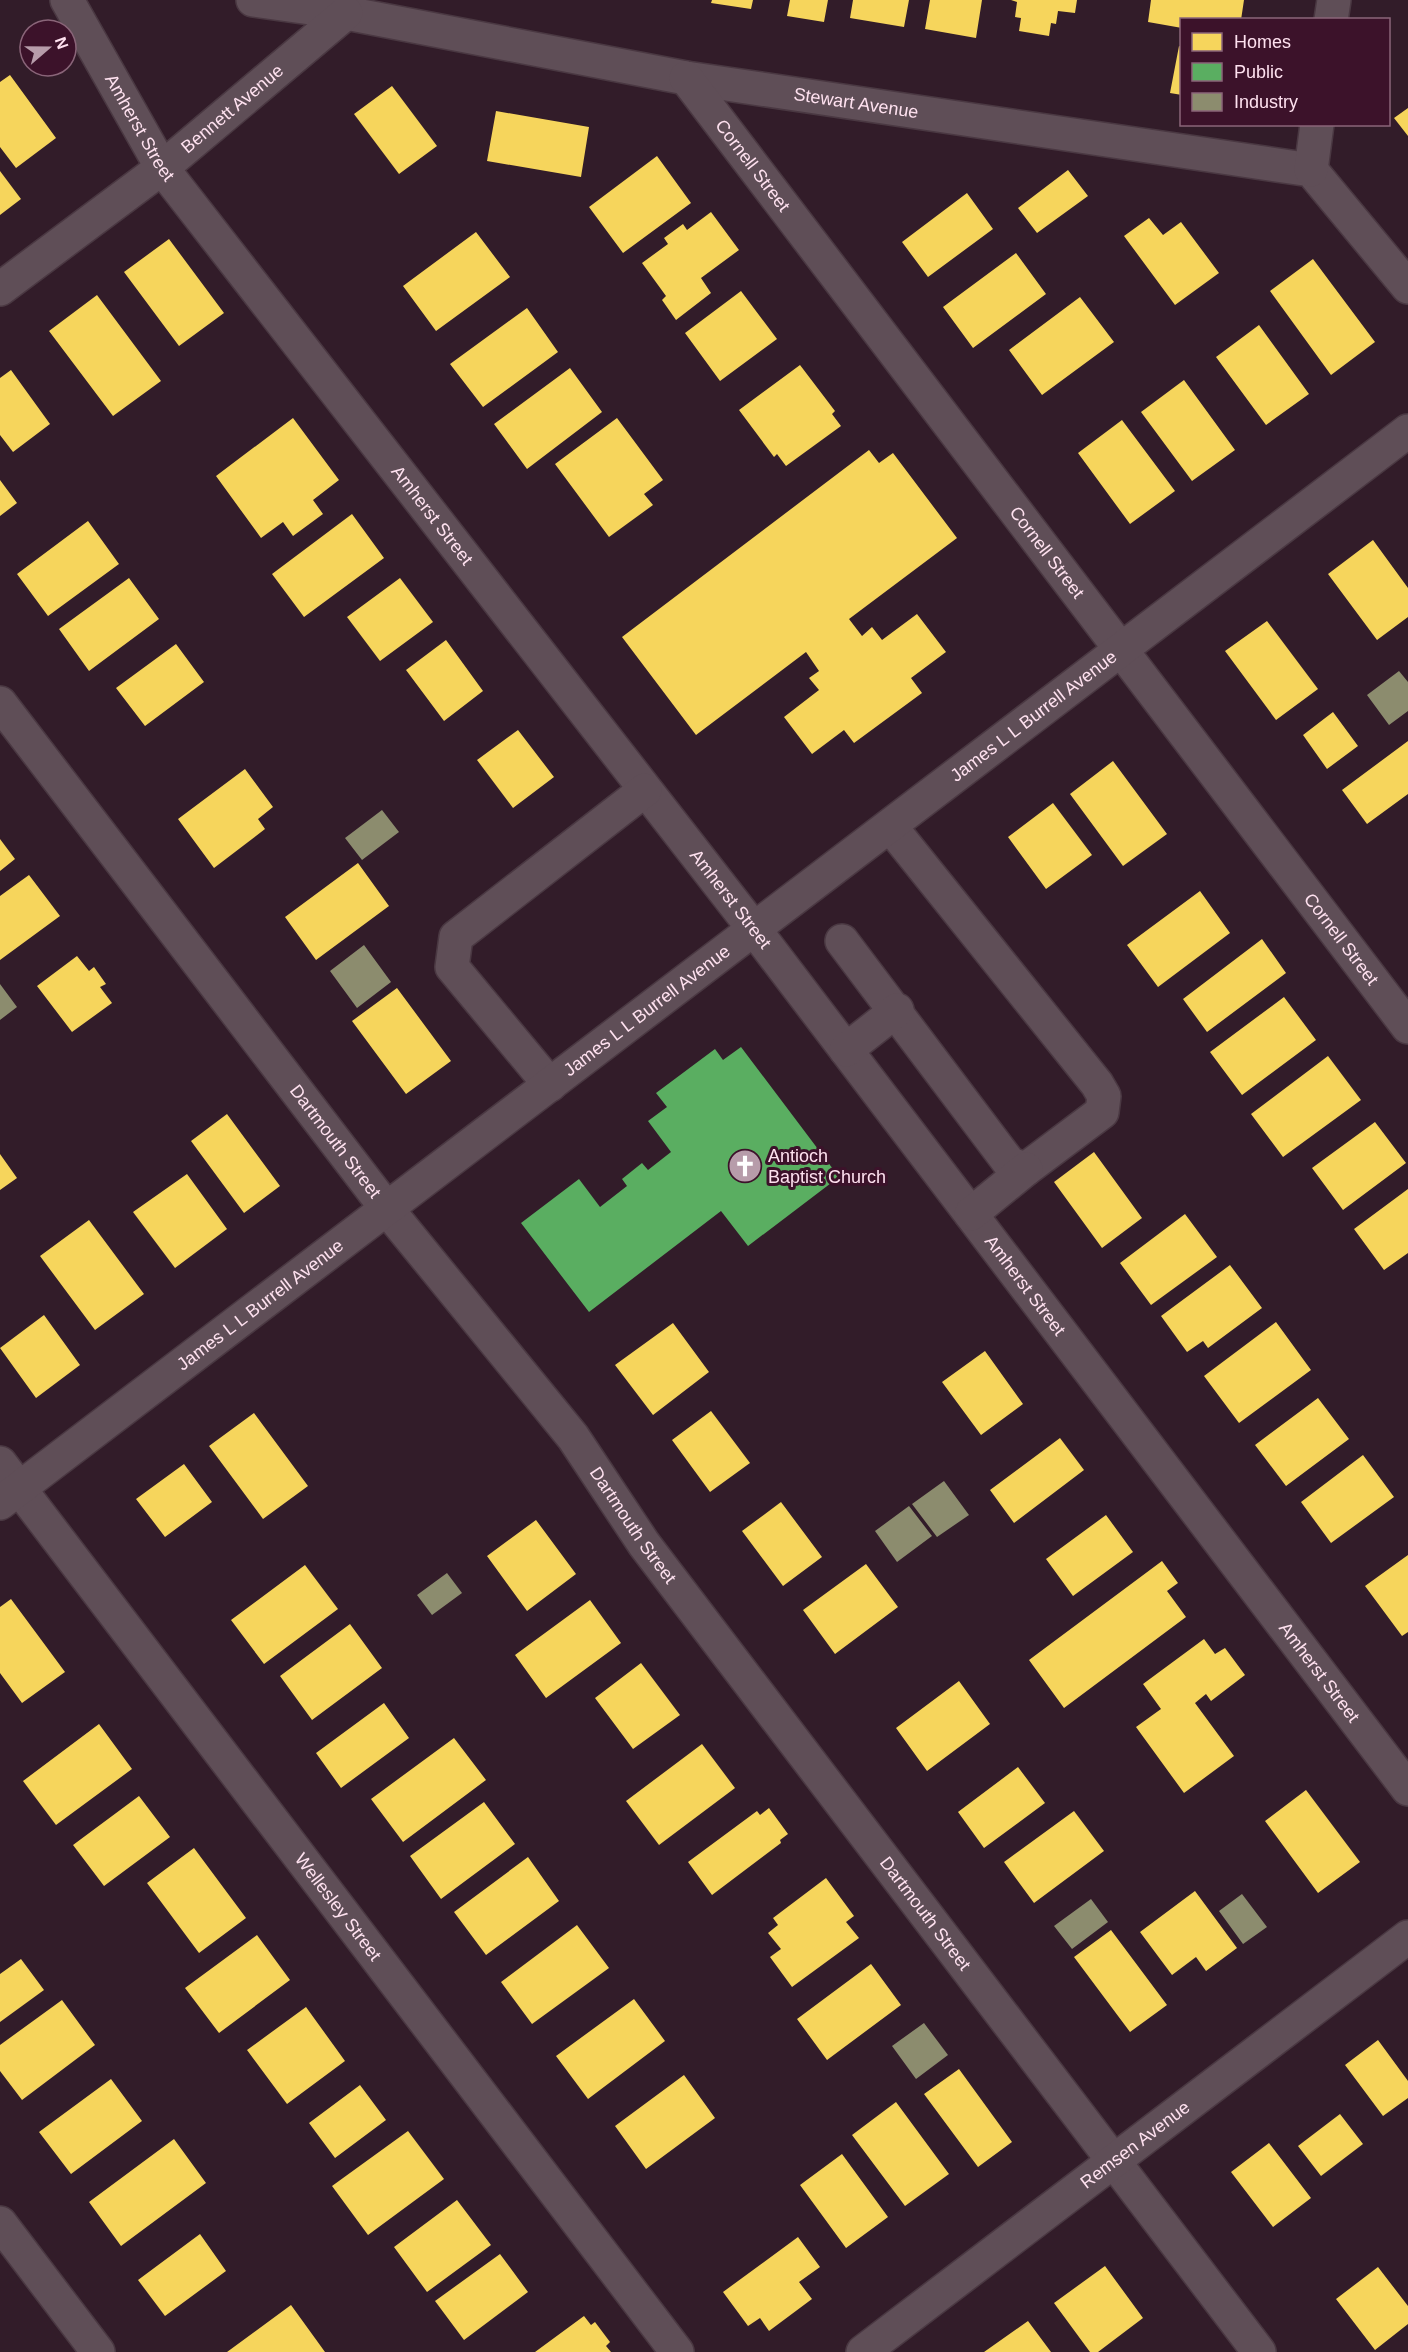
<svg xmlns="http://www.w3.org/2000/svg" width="1408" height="2352" viewBox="0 0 1408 2352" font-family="Helvetica,sans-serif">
  <rect width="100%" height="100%" fill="#321c29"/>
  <!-- homes -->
  <path fill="#f6d55c" d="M712,0h41l-2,9 -40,-6z
    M790,0h38l-4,22 -37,-6z
    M853,0h56l-5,27 -54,-9z
    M930,0h52l-6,38 -51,-9z
    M1011,0h66l-2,13 -17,-2 -2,13 -5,-1 -2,13 -30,-5 2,-13 -6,-1 2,-15z
    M1151,0h93l-3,20h-59v8l-34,-6z
    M1179,46l3,1v48l-12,-2z
    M10,75l46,63 -40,30 -16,-21v-65z
    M392,86l45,60 -38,28 -45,-60z
    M1408,108v28l-14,-18z
    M496,111l93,16 -8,50 -94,-16z
    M657,156l34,47 -68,50 -34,-46z
    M1068,170l20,26 -51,37 -19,-25z
    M0,171l21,28 -21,16z
    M967,193l26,36 -65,48 -26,-35z
    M711,212l28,38 -38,28 10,15 -35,27 -14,-20 4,-4 -24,-33 26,-19 -4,-6 19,-14 4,6z
    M1149,218l14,17 18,-13 38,51 -44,32 -51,-69z
    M476,232l34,45 -74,54 -33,-45z
    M169,239l55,74 -45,33 -55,-74z
    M1016,253l30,41 -73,54 -30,-41z
    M1313,259l62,83 -44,33 -61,-84z
    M741,291l36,48 -57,42 -35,-48z
    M97,295l64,86 -48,35 -64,-85z
    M1080,297l34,45 -72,53 -33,-45z
    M527,308l31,44 -75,55 -33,-43z
    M1259,325l50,69 -43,31 -50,-68z
    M800,365l35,46 -3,3 9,12 -55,40 -9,-12 -3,3 -35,-47z
    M570,368l32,44 -75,57 -33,-45z
    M11,370l39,54 -37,28 -13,-17v-57z
    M1184,380l51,70 -43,31 -51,-69z
    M293,418l46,62 -26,20 10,14 -30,22 -10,-14 -22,16 -45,-62z
    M617,418l46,62 -19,14 9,11 -44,32 -54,-73z
    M1122,420l53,71 -45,33 -52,-71z
    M869,450l10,13 14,-10 64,85 -108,81 13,17 10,-9 10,13 35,-26 29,38 -35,26 11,15 -68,50 -10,-13 -32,24 -28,-37 35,-27 -10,-12 10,-7 -13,-19 -110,83 -74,-98z
    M0,480l17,23 -17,13z
    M352,514l32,44 -80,59 -32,-43z
    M88,521l31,43 -71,52 -31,-42z
    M1373,540l35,48v29l-31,23 -49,-66z
    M129,578l30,41 -70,52 -30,-42z
    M400,578l33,44 -53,39 -33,-44z
    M1267,621l51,68 -42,31 -51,-69z
    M446,640l37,51 -39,30 -38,-51z
    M176,644l28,38 -59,44 -29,-38z
    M1333,712l25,34 -31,23 -24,-34z
    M518,730l36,47 -41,31 -36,-48z
    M1408,741v53l-41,30 -25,-34z
    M1113,761l54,73 -44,32 -53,-72z
    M245,769l28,38 -15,12 7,10 -51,39 -36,-49z
    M1053,803l39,52 -46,34 -38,-52z
    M0,839l15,20 -15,12z
    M358,863l31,43 -73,54 -31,-43z
    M29,875l31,41 -60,44v-64z
    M1200,891l30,42 -72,54 -31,-42z
    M1262,939l24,34 -79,59 -24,-33z
    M77,956l12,15 5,-4 12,17 -6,3 12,16 -40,29 -35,-46z
    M397,988l54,73 -45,33 -54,-73z
    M1284,997l32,43 -74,55 -32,-43z
    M1328,1056l33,44 -78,57 -32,-43z
    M227,1114l53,72 -36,27 -53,-72z
    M1375,1122l31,41 -63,47 -31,-42z
    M1094,1152l48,66 -40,30 -48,-66z
    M0,1154l17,24 -17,12z
    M187,1174l40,55 -52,39 -42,-56z
    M1408,1189v64l-24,17 -30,-41z
    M1185,1214l32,43 -66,48 -31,-42z
    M89,1220l55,74 -49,36 -55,-74z
    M1230,1265l32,43 -54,40 -5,-7 -16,11 -26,-36z
    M44,1315l36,50 -44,33 -36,-50z
    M1276,1322l35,48 -72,53 -35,-47z
    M673,1323l36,49 -56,43 -38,-50z
    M985,1351l38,53 -42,31 -39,-53z
    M1318,1398l31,41 -63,47 -31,-41z
    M711,1411l39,52 -40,29 -38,-52z
    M254,1413l54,73 -45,33 -54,-73z
    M1060,1438l24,32 -70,53 -24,-33z
    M1363,1455l31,42 -63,46 -30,-41z
    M184,1464l28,38 -47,35 -29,-38z
    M781,1502l41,55 -39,29 -41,-55z
    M1106,1515l27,37 -60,44 -27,-37z
    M536,1520l40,54 -49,37 -40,-55z
    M1408,1555v77l-6,4 -37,-50z
    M1162,1561l16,22 -11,8 19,26 -122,91 -35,-48z
    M866,1564l32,43 -63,47 -32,-44z
    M305,1565l33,44 -74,55 -33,-44z
    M11,1599l54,73 -43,31 -22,-30v-66z
    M590,1600l31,43 -75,55 -31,-43z
    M350,1624l32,44 -70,52 -32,-44z
    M1204,1639l11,15 10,-6 20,27 -34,26 -5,-7 -11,9 39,53 -50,37 -48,-66 25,-18 -18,-25z
    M641,1663l39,52 -47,34 -38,-51z
    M959,1681l31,43 -63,47 -31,-43z
    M384,1703l25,35 -68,50 -25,-35z
    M99,1724l33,45 -76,56 -33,-44z
    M454,1738l32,42 -83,62 -32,-43z
    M702,1744l33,44 -76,57 -33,-44z
    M1018,1767l27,36 -61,45 -26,-36z
    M1306,1790l54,72 -42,31 -53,-72z
    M139,1796l31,41 -66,49 -31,-41z
    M484,1802l31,42 -74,55 -31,-43z
    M769,1808l19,26 -8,6 1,3 -69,52 -24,-33 69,-51 3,4z
    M1074,1811l30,40 -70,52 -30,-41z
    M194,1848l52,70 -47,35 -52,-70z
    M528,1857l31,44 -73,54 -32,-43z
    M826,1878l28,38 -8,6 13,16 -67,49 -22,-30 11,-8 -13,-16 10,-8 -5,-7z
    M1195,1891l42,57 -31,23 -10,-14 -24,18 -32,-43z
    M577,1925l32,43 -77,56 -31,-42z
    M1111,1930l56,75 -37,27 -56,-75z
    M257,1935l33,45 -71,53 -34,-45z
    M21,1959l23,31 -44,32v-48z
    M871,1964l30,41 -74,55 -30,-41z
    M634,1999l31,42 -77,58 -32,-43z
    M62,2000l33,45 -73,55 -22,-29v-26z
    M306,2007l39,54 -58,43 -40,-54z
    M1378,2040l30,41v17l-25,18 -38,-51z
    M959,2069l53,73 -34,25 -54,-73z
    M684,2075l31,43 -69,51 -31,-43z
    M111,2079l31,42 -71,53 -32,-42z
    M360,2085l26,35 -51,38 -26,-35z
    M896,2102l53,72 -44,32 -53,-71z
    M1340,2114l23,30 -42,32 -23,-30z
    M408,2131l36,48 -76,56 -36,-49z
    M174,2139l32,44 -85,63 -32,-44z
    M1269,2143l42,55 -38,29 -42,-55z
    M842,2154l46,63 -42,31 -46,-63z
    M457,2200l34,45 -64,47 -33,-45z
    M200,2234l26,37 -61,45 -27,-36z
    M798,2237l22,30 -21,15 13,17 -43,32 -9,-13 -12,8 -25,-34z
    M500,2254l28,38 -64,48 -29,-39z
    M1105,2266l38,52 -45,34h-8l-36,-49z
    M1378,2267l30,39v18l-33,26 -39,-51z
    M291,2305l34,47h-98z
    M584,2316l7,9 4,-3 15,20 -4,4 5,6h-76z
    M1028,2321l23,31h-67z"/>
  <!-- public -->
  <path fill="#5aae61" d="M741,1047l98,130 -91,69 -27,-35 -132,101 -68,-89 58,-44 21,28 27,-21 -5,-7 20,-16 6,7 23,-18 -23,-31 19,-14 -11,-14 59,-44 8,11z"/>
  <!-- industry -->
  <path fill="#8c8c6e" d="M1399,671l9,11v29l-19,14 -22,-30z
    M382,810l17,22 -37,28 -17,-22z
    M364,945l27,37 -34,26 -27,-37z
    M0,984l17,23 -17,13z
    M944,1481l25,34 -32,22 -25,-33z
    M909,1506l23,30 -35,26 -22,-31z
    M447,1573l15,20 -30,22 -15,-20z
    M1242,1894l25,33 -24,17 -24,-33z
    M1091,1899l17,23 -36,27 -18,-23z
    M924,2023l24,32 -32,24 -24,-33z"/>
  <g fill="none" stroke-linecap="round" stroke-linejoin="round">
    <!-- minor casing -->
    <g stroke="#4a3842" stroke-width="36">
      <g id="minor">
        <path id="s1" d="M67,0l95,168 592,761 654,860"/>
        <path id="s2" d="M253,0l93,13 340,65 625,92 97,117"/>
        <path d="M1331,20l3,-20"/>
        <path id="s3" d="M686,78l722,949"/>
        <path d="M1311,170l6,-46"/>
        <path id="s4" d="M0,289l162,-121 184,-155"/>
        <path id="s5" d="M0,703l387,506 186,228 71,107 615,808"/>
        <path d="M842,941l168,223 16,5 76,-57 2,-16 -7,-12 -207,-258"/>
        <path d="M846,1050l51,-40"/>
        <path d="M550,1085l-98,-118 4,-30 189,-147"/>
        <path d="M971,1214l55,-45"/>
        <path id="s6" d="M0,1463l677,889"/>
        <path id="s7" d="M0,1503l1408,-1072"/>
        <path d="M0,2223l98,129"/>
        <path id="s8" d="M863,2352l545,-415"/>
      </g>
    </g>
    <!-- minor -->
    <use href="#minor" stroke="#5f4e57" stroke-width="33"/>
  </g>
  <!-- icons -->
  <defs>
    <g id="church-disc" transform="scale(1.725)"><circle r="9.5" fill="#b79caa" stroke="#3c122a"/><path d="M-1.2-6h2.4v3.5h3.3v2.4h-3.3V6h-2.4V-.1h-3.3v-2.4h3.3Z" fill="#fff"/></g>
  </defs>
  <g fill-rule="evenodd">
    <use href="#church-disc" x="745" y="1166"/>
  </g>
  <g text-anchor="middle" stroke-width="6" stroke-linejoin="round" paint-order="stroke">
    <!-- street labels -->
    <g font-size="18" fill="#fee1ef" stroke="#3c122a">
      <text dy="6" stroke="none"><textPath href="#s2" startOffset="612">Stewart Avenue</textPath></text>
      <text dy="6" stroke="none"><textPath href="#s4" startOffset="294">Bennett Avenue</textPath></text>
      <text dy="6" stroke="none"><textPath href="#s1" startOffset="147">Amherst Street</textPath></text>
      <text dy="6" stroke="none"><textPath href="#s3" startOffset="110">Cornell Street</textPath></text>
      <text dy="6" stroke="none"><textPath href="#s1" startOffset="633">Amherst Street</textPath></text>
      <text dy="6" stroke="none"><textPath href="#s3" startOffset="596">Cornell Street</textPath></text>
      <text dy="6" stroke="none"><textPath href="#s7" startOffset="1299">James L L Burrell Avenue</textPath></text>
      <text dy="6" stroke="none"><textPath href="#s1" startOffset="1119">Amherst Street</textPath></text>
      <text dy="6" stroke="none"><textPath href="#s3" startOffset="1082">Cornell Street</textPath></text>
      <text dy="6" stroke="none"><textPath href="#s7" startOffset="813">James L L Burrell Avenue</textPath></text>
      <text dy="6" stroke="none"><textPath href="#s5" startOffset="552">Dartmouth Street</textPath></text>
      <text dy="6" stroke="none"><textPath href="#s1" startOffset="1605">Amherst Street</textPath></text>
      <text dy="6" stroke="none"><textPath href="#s7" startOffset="327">James L L Burrell Avenue</textPath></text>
      <text dy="6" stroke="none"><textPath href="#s5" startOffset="1038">Dartmouth Street</textPath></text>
      <text dy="6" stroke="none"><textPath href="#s1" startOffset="2091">Amherst Street</textPath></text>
      <text dy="6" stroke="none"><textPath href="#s6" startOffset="558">Wellesley Street</textPath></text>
      <text dy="6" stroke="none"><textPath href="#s5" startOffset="1524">Dartmouth Street</textPath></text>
      <text dy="6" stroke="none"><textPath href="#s8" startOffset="342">Remsen Avenue</textPath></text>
    </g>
    <!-- poi labels -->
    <g font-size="18" fill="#fee1ef" stroke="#3c122a" text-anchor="start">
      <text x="768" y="1162">Antioch<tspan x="768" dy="21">Baptist Church</tspan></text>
    </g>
  </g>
  <!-- legend -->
  <rect x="1180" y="18" width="210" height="108" fill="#3c122a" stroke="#8a6579" stroke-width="1.5"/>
  <rect x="1192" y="33" width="30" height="18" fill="#f6d55c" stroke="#8a6579" stroke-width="1.5"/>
  <text x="1234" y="48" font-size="18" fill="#fee1ef">Homes</text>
  <rect x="1192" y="63" width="30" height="18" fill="#5aae61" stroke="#8a6579" stroke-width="1.5"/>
  <text x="1234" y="78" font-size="18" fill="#fee1ef">Public</text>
  <rect x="1192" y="93" width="30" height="18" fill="#8c8c6e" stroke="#8a6579" stroke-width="1.5"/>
  <text x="1234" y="108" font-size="18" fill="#fee1ef">Industry</text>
  <!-- north arrow -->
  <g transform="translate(48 48) rotate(70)"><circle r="28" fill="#3c122a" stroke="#8a6579" stroke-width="1.5"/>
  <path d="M0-4.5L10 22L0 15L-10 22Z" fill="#b79caa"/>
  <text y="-9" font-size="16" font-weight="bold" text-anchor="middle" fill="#fee1ef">N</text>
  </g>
</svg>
